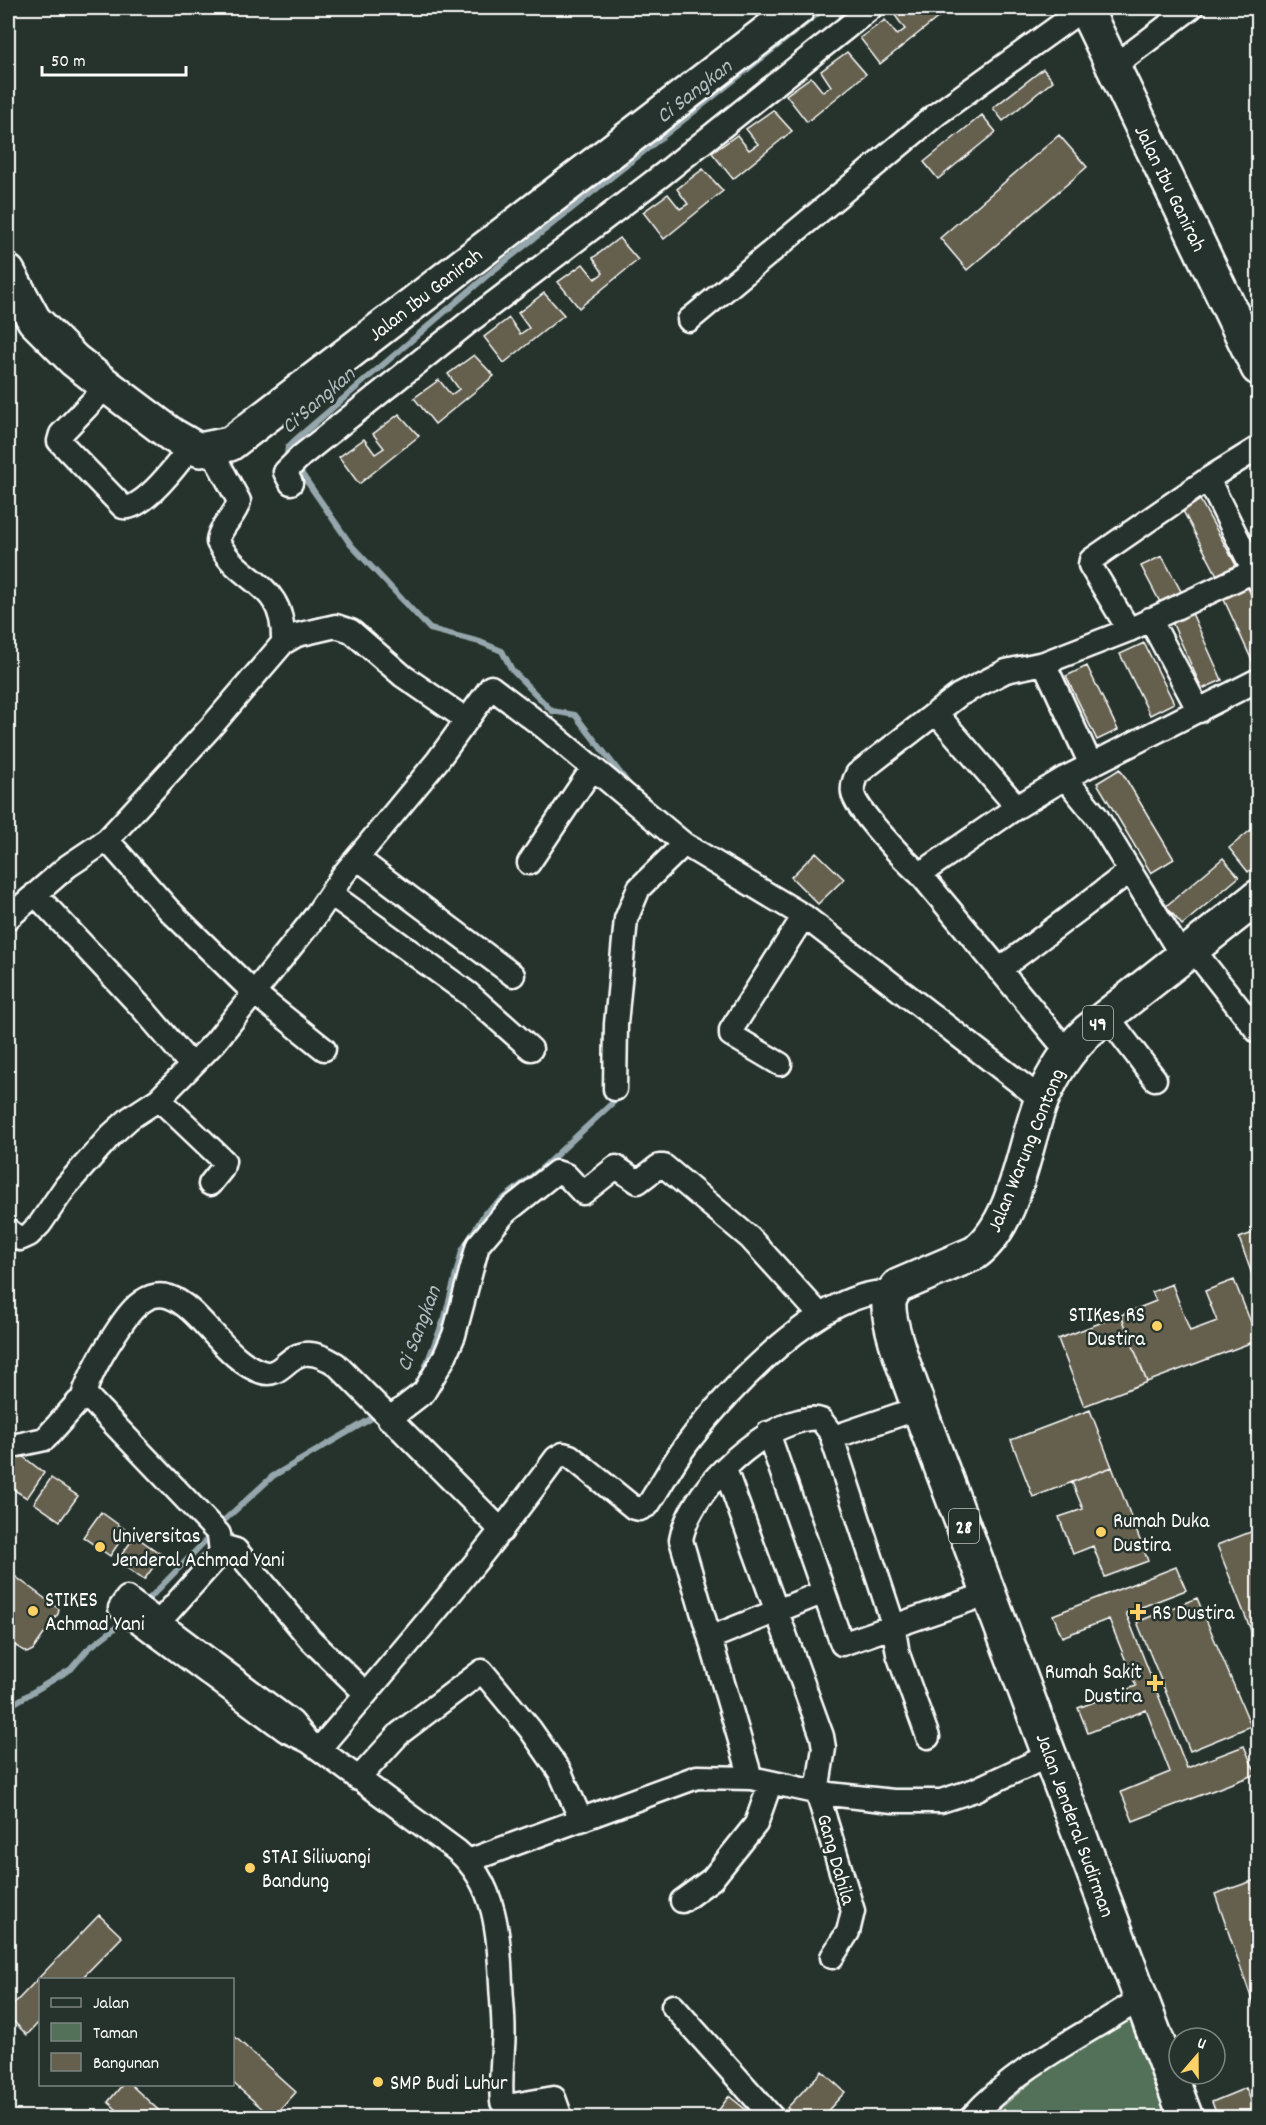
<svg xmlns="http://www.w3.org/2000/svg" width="1266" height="2125" viewBox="0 0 1266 2125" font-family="Dekko,sans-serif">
  <rect width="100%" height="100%" fill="#26332d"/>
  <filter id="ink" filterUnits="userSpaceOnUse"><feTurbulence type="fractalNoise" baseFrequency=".0167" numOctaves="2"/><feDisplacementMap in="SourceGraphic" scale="12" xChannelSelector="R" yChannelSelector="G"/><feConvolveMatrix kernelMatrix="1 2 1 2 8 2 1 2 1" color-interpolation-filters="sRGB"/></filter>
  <g filter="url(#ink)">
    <!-- green -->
    <path fill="#537158" stroke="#a9b8ac" stroke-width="1.5" d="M1140,2012l40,106h-191l74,-63z"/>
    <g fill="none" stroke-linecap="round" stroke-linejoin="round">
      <!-- stream -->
      <path stroke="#95a7ac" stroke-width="6" d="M291,459l-4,-5 1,-7 7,-7 194,-166 336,-266
        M297,467l54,78 79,84 50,13 22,9 10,19 40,41 23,4 56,72
        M423,1373l22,-56 17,-66 23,-38 55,-43 81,-75
        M219,1525l54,-49 106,-62
        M144,1604l68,-70
        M8,1707l63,-38 17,-20 40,-31"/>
    </g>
    <!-- building -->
    <path fill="#65604e" stroke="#fff" stroke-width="1.5" d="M903,8h29l8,8 -60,48 -20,-26 25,-18 12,15 8,-6 -11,-15z
      M847,52l19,22 -59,48 -21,-27 25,-18 12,15 8,-6 -10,-15z
      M1043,69l10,12 -50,40 -10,-13z
      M773,110l19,21 -59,48 -21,-26 25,-18 12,15 9,-6 -12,-15z
      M982,115l14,17 -58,47 -14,-17z
      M1059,135l28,32 -120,103 -27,-32z
      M703,169l20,22 -59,48 -21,-27 25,-18 12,15 8,-5 -11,-15z
      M619,238l19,22 -59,48 -21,-26 25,-18 12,15 8,-6 -10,-15z
      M544,293l20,22 -60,48 -20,-26 25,-19 11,16 9,-6 -11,-15z
      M474,355l20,21 -59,48 -21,-26 25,-18 12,15 8,-6 -11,-15z
      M399,414l20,22 -60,48 -20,-27 25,-18 11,15 9,-6 -11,-14z
      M1199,498l38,69 -19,10 -37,-70z
      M1162,556l21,39 -21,11 -21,-40z
      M1245,582l13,27v54l-4,2 -33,-72z
      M1191,611l31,69 -20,9 -31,-69z
      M1144,643l30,60 -24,12 -30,-61z
      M1087,666l31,64 -21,10 -31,-64z
      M1120,769l54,90 -23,14 -54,-90z
      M1258,824v39l-10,9 -19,-24z
      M816,852l28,27 -26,25 -27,-27z
      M1223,858l16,19 -57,48 -16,-19z
      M1258,1231v60l-19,-53z
      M1234,1280l24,60 -111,42 -26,-67 35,-14 -4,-9 20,-8 18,47 27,-10 -12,-30z
      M1121,1315l26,67 -63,24 -26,-67z
      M1090,1410l22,57 -79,30 -22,-57z
      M21,1455l23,18 -17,25 -19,-12v-19l8,-11z
      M1112,1467l36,94 -43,16 -12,-31 -20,8 -14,-37 24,-8 -11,-27z
      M51,1478l27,18 -18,25 -26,-18z
      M101,1512l26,19 -17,25 -27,-19z
      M1258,1529v119l-41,-103z
      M135,1536l27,19 -18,25 -27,-19z
      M1176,1567l10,23 -60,23 61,155 57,-22 12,28 -123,47 -12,-29 49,-20 -24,-62 -58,23 -10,-25 58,-22 -27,-67 -47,18 -9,-22z
      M8,1571l51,38 -1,5 -25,36 -6,3 -19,-12z
      M1197,1598l54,128 -61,25 -53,-129z
      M1258,1879v138l-43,-123z
      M99,1915l23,22 -42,43h-40v41l-13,14 -19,-19v-6z
      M233,2035l63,57 -23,26 -41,-36z
      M822,2071l23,21 -24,26h-23l-11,-10z
      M123,2084h7l37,34h-41l-18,-16z
      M1246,2088l12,30h-40l-6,-16z
      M729,2096l27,22h-43z
      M552,2106l3,12h-34z"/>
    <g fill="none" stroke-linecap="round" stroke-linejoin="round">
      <!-- minor casing -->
      <g stroke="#fff" stroke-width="27">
        <path id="minor" d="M1114,66l77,-58
          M689,320l248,-206 147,-106
          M107,386l-46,48 -2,7 64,66c19,5 57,-46 68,-61
          M210,448l29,53c-3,15 -21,27 -21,41 23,45 67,37 65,101
          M291,483l-6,-11 16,-16 173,-138 188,-143 209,-167
          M1254,571l-46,-92 50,-31
          M1150,619l49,92
          M1129,630l-39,-65 1,-5 117,-81
          M936,713l81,94
          M1091,765l-47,-102 85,-33 125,-59 4,9
          M1065,778l32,39 85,139
          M107,840l61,69 85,83 71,57
          M357,858l156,117
          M529,863l63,-94
          M920,874c-14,-12 -65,-65 -67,-81 -1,-7 1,-13 4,-19l102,-79 47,-24 38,-8
          M35,894l108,115 48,56
          M331,894l138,100 62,55
          M8,918l60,-52 39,-26 103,-112 73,-85 14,-8 39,-9 15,5 52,45 64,44
          M1192,948l66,84
          M999,970l131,-99
          M1107,1016l48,63
          M1067,1051l-147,-177 97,-67 48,-29 193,-98
          M780,1064l-49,-29v-5l73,-114
          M615,1089l1,-65 10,-105 13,-31 45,-44
          M159,1099l65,62 -2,8 -12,15
          M8,1230l12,9 9,-4 11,-11 26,-38 45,-51 19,-17 29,-19 56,-57 99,-124 29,-43 95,-115 53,-73 54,41 139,116 120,72 238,184
          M82,1399c9,-28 24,-52 41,-77 53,-77 87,35 139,50 26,8 26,-38 74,-8l166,167
          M389,1419l35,-27 20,-34 10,-23 24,-90 28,-33 50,-40 10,3 17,18 33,-26 22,15 21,-16h5l86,72 70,77
          M768,1433l74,211 148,-51
          M834,1437l85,-29
          M8,1447l37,-8 33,-37 11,-4 130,136 2,19 -70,78
          M725,1469l97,267 2,12 -7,44 36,119 -5,21 -16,25
          M222,1546l14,4 74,89 56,55
          M710,1638l114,-46
          M308,1741l-16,-19 -165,-124 -7,10 165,122 23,11 148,109c40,33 43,85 45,134 1,21 4,42 2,64 -1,20 -3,34 -1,54l5,4 47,-8 7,20
          M319,1749c81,-95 163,-190 237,-291l7,-4 7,2 64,52 6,1 8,-4c14,-21 26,-45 42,-65 36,-48 137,-156 202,-147
          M751,1778l-70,-238c8,-47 72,-107 118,-119 7,-2 15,-4 22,-1l13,17 -1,4 60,183 5,30 30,83
          M358,1779l42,-46 82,-62 48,58 30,43 21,48
          M468,1861l229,-84 54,1 69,15 73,8h48l34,-11 75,-35
          M682,1901l30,-22 44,-55 14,-40
          M673,2006l100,112
          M971,2118c46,-52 112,-82 169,-119"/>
      </g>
      <!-- secondary casing -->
      <g stroke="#fff" stroke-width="38">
        <path id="secondary" d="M1085,8l173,360
          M8,272l26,48 40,40 33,26 65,49 19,11 9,4 30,-6 568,-436"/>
      </g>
      <!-- primary casing -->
      <g stroke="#fff" stroke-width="38">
        <path id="primary" d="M1186,2118l-267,-710c-8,-24 -32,-82 -30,-105 1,-7 4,-11 9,-17l77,-33c42,-32 48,-107 67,-154 12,-27 25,-48 46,-68l170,-134"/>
      </g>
      <!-- minor -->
      <use href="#minor" stroke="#26332d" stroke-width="22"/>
      <!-- secondary -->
      <use href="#secondary" stroke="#26332d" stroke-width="33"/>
      <!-- primary -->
      <use href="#primary" stroke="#26332d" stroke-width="33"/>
    </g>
  </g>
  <!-- markers -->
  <g fill="#ffd166" stroke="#26332d" stroke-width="2">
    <circle cx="1157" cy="1326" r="6"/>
    <circle cx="1101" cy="1532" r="6"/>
    <circle cx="100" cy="1547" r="6"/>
    <circle cx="33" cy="1611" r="6"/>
    <path d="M1135 1603h6v6h6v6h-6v6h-6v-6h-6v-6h6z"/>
    <path d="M1152 1674h6v6h6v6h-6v6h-6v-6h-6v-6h6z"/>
    <circle cx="250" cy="1868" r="6"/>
    <circle cx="378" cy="2082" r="6"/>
  </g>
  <g text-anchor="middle" stroke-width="5" stroke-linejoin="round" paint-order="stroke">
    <!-- shield labels -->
    <g fill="#26332d" stroke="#bec2c0" stroke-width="1.5">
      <rect x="1083" y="1006" width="30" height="34" rx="4.5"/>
      <rect x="949" y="1509" width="30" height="34" rx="4.5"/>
    </g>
    <g font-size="20" font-weight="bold" fill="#fff">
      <text x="1098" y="1030">49</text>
      <text x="964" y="1533">28</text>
    </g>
    <!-- street labels -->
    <g font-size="21" fill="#fff" stroke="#26332d">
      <text transform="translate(1171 188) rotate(64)" y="7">Jalan Ibu Ganirah</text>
      <text transform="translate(425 294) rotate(-38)" y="7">Jalan Ibu Ganirah</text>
      <text transform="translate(1025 1150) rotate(-68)" y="7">Jalan Warung Contong</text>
      <text transform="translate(1076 1825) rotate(70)" y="7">Jalan Jenderal Sudirman</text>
      <text transform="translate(837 1859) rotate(74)" y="7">Gang Dahila</text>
    </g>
    <!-- poi labels -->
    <g font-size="21" fill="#fff" stroke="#26332d" text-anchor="start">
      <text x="1145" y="1321" text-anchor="end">STIKes RS<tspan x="1145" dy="24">Dustira</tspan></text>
      <text x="1113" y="1527">Rumah Duka<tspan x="1113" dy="24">Dustira</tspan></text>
      <text x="112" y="1542">Universitas<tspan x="112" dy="24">Jenderal Achmad Yani</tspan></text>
      <text x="45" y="1606">STIKES<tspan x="45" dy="24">Achmad Yani</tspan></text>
      <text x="1152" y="1619">RS Dustira</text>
      <text x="1142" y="1678" text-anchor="end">Rumah Sakit<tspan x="1142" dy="24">Dustira</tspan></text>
      <text x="262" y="1863">STAI Siliwangi<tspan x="262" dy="24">Bandung</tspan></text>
      <text x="390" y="2089">SMP Budi Luhur</text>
    </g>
    <!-- water labels -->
    <g font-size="22" font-style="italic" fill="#b0bdc1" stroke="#26332d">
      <text transform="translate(693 90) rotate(-38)" y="8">Ci Sangkan</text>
      <text transform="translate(317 399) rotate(-41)" y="8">Ci Sangkan</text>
      <text transform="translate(417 1328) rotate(-69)" y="8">Ci Sangkan</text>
    </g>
  </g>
  <!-- margin -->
  <rect width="1266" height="2125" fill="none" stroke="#26332d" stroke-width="30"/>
  <rect x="15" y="15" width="1236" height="2095" fill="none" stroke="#fff" stroke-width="2" filter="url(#ink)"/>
  <!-- legend -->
  <rect x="39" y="1978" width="195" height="108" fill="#26332d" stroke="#7d8581" stroke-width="1.5"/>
  <rect x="51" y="1998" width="30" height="9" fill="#26332d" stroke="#7d8581" stroke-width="1.5"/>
  <text x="93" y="2008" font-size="18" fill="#ffffff">Jalan</text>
  <rect x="51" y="2023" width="30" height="18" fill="#537158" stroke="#7d8581" stroke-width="1.5"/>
  <text x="93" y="2038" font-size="18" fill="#ffffff">Taman</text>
  <rect x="51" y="2053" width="30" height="18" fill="#65604e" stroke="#7d8581" stroke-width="1.5"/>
  <text x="93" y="2068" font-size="18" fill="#ffffff">Bangunan</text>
  <!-- north arrow -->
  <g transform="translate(1197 2056) rotate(20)"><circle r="28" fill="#26332d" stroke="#7d8581" stroke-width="1.5"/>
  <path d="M0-4.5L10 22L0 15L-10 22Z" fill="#ffd166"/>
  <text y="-9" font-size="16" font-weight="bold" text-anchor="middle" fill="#ffffff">U</text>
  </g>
  <!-- scale -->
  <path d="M42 66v9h144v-9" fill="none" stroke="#ffffff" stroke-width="3"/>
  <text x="51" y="66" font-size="18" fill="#ffffff" stroke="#26332d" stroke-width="4.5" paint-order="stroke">50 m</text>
</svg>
